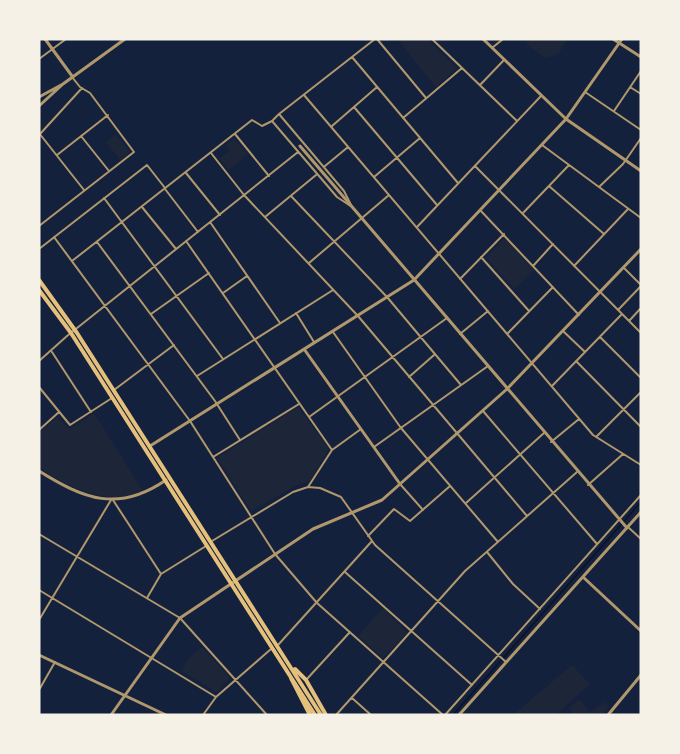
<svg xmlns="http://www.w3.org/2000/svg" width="680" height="754" viewBox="0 0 680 754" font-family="'Archivo Narrow',sans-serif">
  <rect width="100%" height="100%" fill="#14213d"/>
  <!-- green -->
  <path fill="#1d2539" d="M397,39h30l30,29 -21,19z
    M529,39h36l2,1 -9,14 -12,4 -20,-14z
    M116,134l14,18 -10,8 -14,-18z
    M234,138l14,16 -19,16 -10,-11 11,-9 -4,-5z
    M504,238l30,32 -20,19 -28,-31z
    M298,407l31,42 -20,33 -10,2 -48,27 -34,-53z
    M94,413l49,78c-39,16 -71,-3 -104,-23v-35l18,-16 13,12z
    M383,608l24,25 -24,25 -25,-22z
    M202,647l28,31 -14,14 -34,-21 6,-12z
    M572,665l18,19 -34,31h-43z
    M580,699l10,13 15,-10 4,5 -7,8h-28l-6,-7z"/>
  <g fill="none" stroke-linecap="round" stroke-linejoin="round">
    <!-- stream -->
    <path stroke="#0b132b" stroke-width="1.5" d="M453,715l188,-213"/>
    <!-- minor -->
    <path stroke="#b1986c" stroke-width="2" d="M377,39l49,59
      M432,39l85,82
      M492,48l11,-9
      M352,57l106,126
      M39,59l27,-20
      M480,85l24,-25
      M630,87l11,7
      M585,92l56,38
      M304,95l289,340 48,30
      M354,107l83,98
      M614,111l27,-40
      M279,114l65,77 8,16 -15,-10 -65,-76z
      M279,114l96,-75
      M403,118l59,-50
      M332,126l45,-39
      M39,133l45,57
      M40,134l42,-46
      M235,134l34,42
      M81,136l28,35
      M542,145l99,73
      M211,153l33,42 114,121 169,200
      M57,155l51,-40
      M325,166l23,-19
      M475,166l166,167
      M186,173l34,42
      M374,177l46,-39
      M549,186l55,48
      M599,187l24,-23 18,-26
      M165,189l33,43
      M291,196l96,101 74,88
      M104,198l119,161
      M142,207l34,42
      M480,210l99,105
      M523,213l46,-48
      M265,217l51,-42
      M210,222l70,101
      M39,226l95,-74 -44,-59 -10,-6 -8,-10
      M417,227l124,-131
      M54,237l136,184 85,133 42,49 126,112
      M186,241l146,209
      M97,242l118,159 25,39
      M39,249l108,-84 18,23
      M481,257l48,54
      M72,261l180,-141 10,6 10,-5
      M309,263l80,-68
      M533,266l20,-22
      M574,266l54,-57
      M624,268l17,17
      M460,279l44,-45
      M223,293l24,-17
      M618,310l23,-24
      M296,313l18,29
      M151,314l58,-41
      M629,321l12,-13
      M563,331l22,21
      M333,332l68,96 97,114
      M460,334l28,-23
      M507,334l46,-47
      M600,337l41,41
      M52,352l39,60
      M39,361l28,-25 231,-184
      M576,361l65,66
      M197,376l136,-86
      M409,377l25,-22
      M552,386l69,-71
      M39,387l31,38 42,-27
      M114,390l60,-45
      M483,411l114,133
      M309,417l138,-99
      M39,430l20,-18
      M596,437l45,-45
      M551,442l28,-23
      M374,447l114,-81
      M213,457l86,-53
      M400,484l23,26
      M588,485l35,-31
      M308,487l24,-37 29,-21
      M113,500l48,74
      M466,503l78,-70
      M628,527l13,12
      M39,534l141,84 87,97
      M368,536l26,-27 16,12 40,-35
      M212,541l81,-49 15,-5 12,1 21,9 34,48 131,117
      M487,552l26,32 27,25
      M345,572l127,113
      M39,590l177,107
      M147,598l14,-24 45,-28
      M39,620l72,-120
      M278,645l94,-104
      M306,680l44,-48
      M39,690l16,-28
      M352,698l19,17
      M203,715l13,-18 55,-48
      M336,715l129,-144 112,-99
      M445,715l196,-220"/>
    <!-- tertiary -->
    <path stroke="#b1986c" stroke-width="3" d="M45,39l27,37
      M483,39l83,80 75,52
      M613,39l28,18
      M63,84l62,-45
      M39,97l24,-13 -24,22
      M300,146l327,382
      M304,349l96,135
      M150,446l264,-166 152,-161 56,-80
      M39,471c45,28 79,42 127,9
      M583,577l58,54
      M39,655l127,60
      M111,715l69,-97 133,-89 69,-29 125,-111 134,-140
      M459,715l182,-203
      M608,715l33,-40"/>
    <!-- primary -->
    <path stroke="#e5c07b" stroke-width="4" d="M39,280l38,53 244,382
      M39,290l32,43 244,382
      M295,669l11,11 20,35
      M291,678l19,37"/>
  </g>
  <!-- border -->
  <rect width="680" height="754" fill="none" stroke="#f6f1e7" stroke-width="81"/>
</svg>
